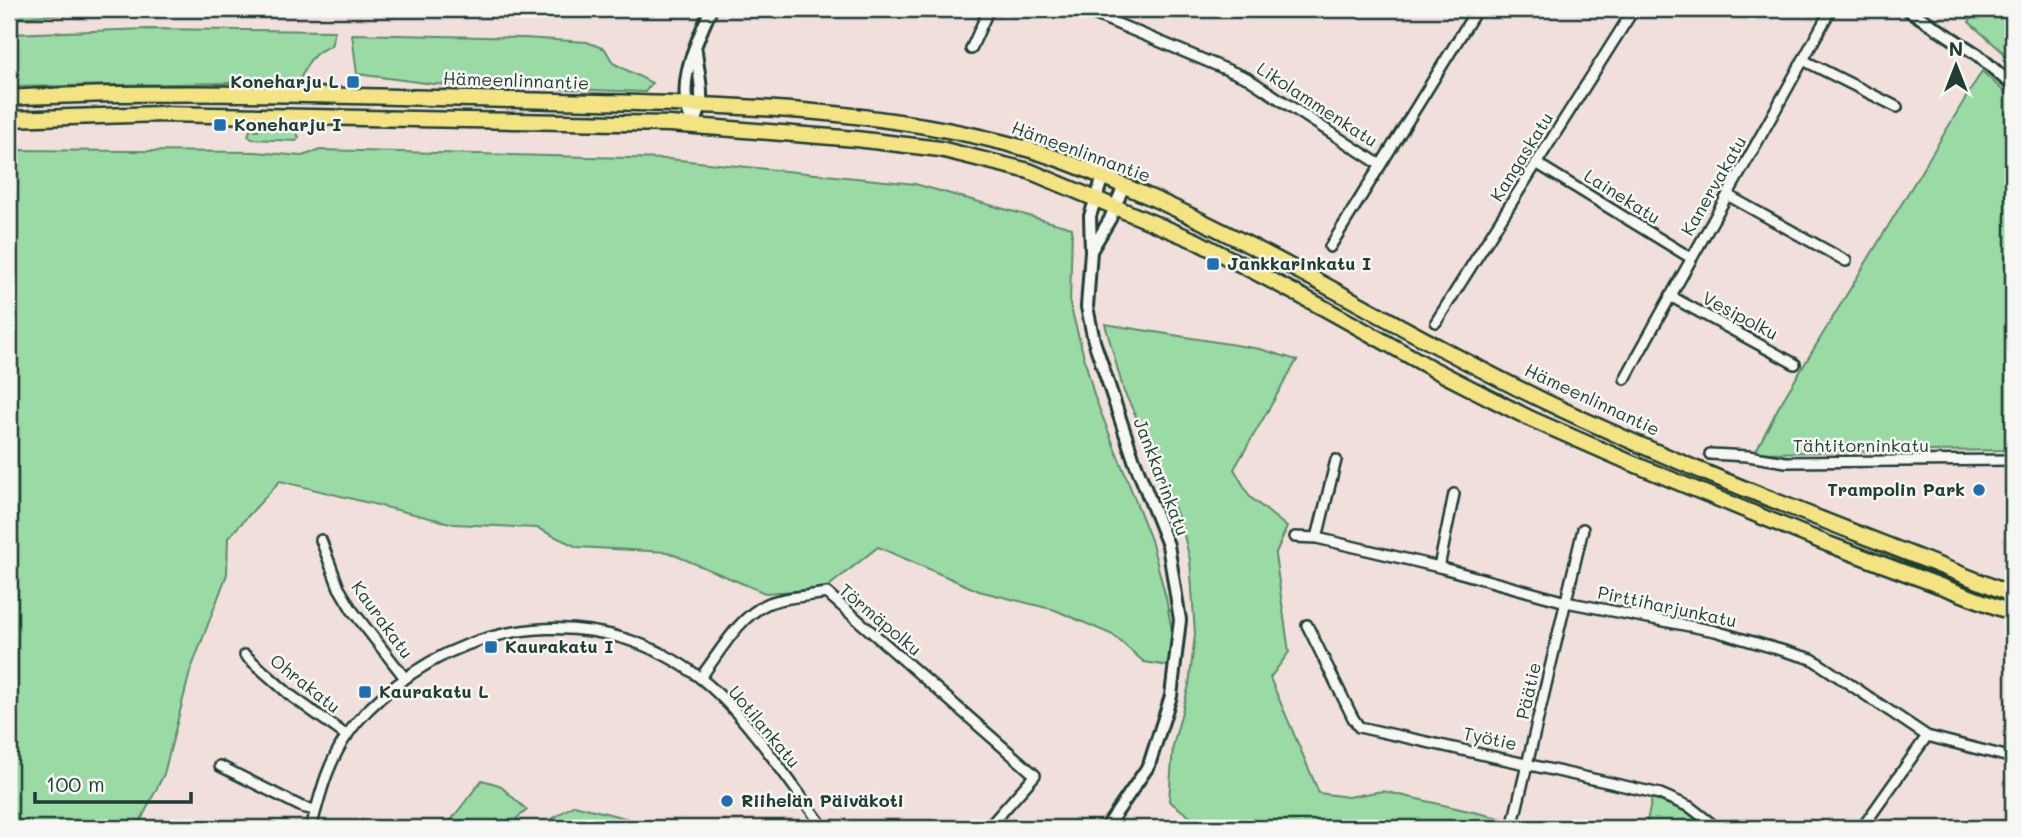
<svg xmlns="http://www.w3.org/2000/svg" width="2022" height="837" viewBox="0 0 2022 837" font-family="Mali,sans-serif">
  <rect width="100%" height="100%" fill="#f1dfdb"/>
  <filter id="ink" filterUnits="userSpaceOnUse"><feTurbulence type="fractalNoise" baseFrequency=".0143" numOctaves="2"/><feDisplacementMap in="SourceGraphic" scale="14" xChannelSelector="R" yChannelSelector="G"/><feConvolveMatrix kernelMatrix="1 2 1 2 8 2 1 2 1" color-interpolation-filters="sRGB"/></filter>
  <g filter="url(#ink)">
    <!-- green -->
    <path fill="#9adaa4" stroke="#5c8c6c" stroke-width="2" d="M9,9h103l-2,2 -101,7z
      M369,9h190l-11,6z
      M1978,9h35v52l-44,-39z
      M148,29l187,2 -4,15c-19,6 -25,19 -32,36l-5,3 -68,-2 -217,4v-53z
      M352,34l172,4 63,4 18,7 8,14 39,20 -7,9 -212,-8 -76,-10z
      M1982,71l31,29v350l-258,3 23,-45z
      M264,124l30,2 5,11 -3,4 -44,-2 -4,-3 2,-6h8z
      M9,150l247,2 46,4 18,-6 349,9 246,25 157,44 -2,76 24,91 57,145 15,58 6,33 -3,35 -25,-4 -31,-27 -58,-25 -76,-19 -101,-44 -53,42 -60,4 -98,-41 -90,-5 -40,-19 -83,-4 -174,-43 -52,57 -1,36 -37,98 -26,102 -27,54h-128z
      M1105,324l155,25 37,11 -63,109 16,28 37,30 -12,28 14,97 -19,26 49,115 29,4 35,-6 159,37h-337l-36,-27 4,-55 16,-61 6,-51 -5,-74 -8,-33 -39,-97 -19,-38z
      M482,780l17,5 28,25 -11,9 10,9h-81z
      M1652,798l35,14 19,16h-66l6,-2z
      M574,805l75,19 -4,4h-107z"/>
    <g fill="none" stroke-linecap="round" stroke-linejoin="round">
      <!-- minor casing -->
      <g stroke="#1f3d34" stroke-width="14">
        <path id="minor" d="M1082,9l165,69 132,86
          M971,49l18,-40
          M1803,60l94,47
          M1536,163l155,95
          M1729,196l117,65
          M1330,247l147,-238
          M1670,296l125,68
          M1436,322l198,-313
          M1625,379c67,-124 139,-246 206,-370
          M1710,454l38,2 38,6 227,-2
          M1295,537l22,1 122,29 127,35 149,29 97,28 115,77 86,22
          M1317,538l19,-78
          M321,540l18,48 13,22 53,68
          M1439,567l15,-73
          M1307,625l46,93 6,9 301,67 30,13 27,21
          M245,655l45,40 57,41
          M700,678c20,-25 37,-60 67,-74 14,-7 43,-8 60,-11l208,182 -47,53
          M220,766l82,41 13,3
          M311,828c10,-36 15,-61 36,-93 13,-19 30,-35 48,-49 89,-71 212,-79 304,-9 47,37 89,103 125,151
          M1512,828l71,-299
          M1862,828l65,-92"/>
      </g>
      <!-- tertiary casing -->
      <g stroke="#1f3d34" stroke-width="16">
        <path id="tertiary" d="M1907,9l71,46 35,31
          M693,125c-19,-40 2,-79 18,-116
          M693,125c15,-22 5,-49 3,-74
          M1103,177l-13,39 1,35 -4,56 7,34 40,119 34,85 12,75 -9,76 -22,69 -43,63
          M1091,251l19,-32 14,-34"/>
      </g>
      <!-- primary casing -->
      <g stroke="#1f3d34" stroke-width="19">
        <path id="primary" d="M9,98c169,-9 338,-2 508,2 171,5 348,2 514,50 44,13 86,33 128,51 132,60 254,137 385,200 152,73 313,131 469,194
          M9,119l152,-5 509,10 186,15 84,10 89,22 167,70 126,66 111,62 98,50 98,43 199,82 185,69"/>
      </g>
      <!-- minor -->
      <use href="#minor" stroke="#f6f6f2" stroke-width="9"/>
      <!-- tertiary -->
      <use href="#tertiary" stroke="#f6f6f2" stroke-width="10"/>
      <!-- primary -->
      <use href="#primary" stroke="#f4e382" stroke-width="14"/>
    </g>
  </g>
  <!-- markers -->
  <g fill="#1f6fb2" stroke="#f6f6f2" stroke-width="2.5">
    <rect x="346" y="75" width="14" height="14" rx="3.5"/>
    <rect x="213" y="118" width="14" height="14" rx="3.5"/>
    <rect x="1206" y="257" width="14" height="14" rx="3.5"/>
    <circle cx="1979" cy="490" r="7"/>
    <rect x="484" y="640" width="14" height="14" rx="3.5"/>
    <rect x="358" y="685" width="14" height="14" rx="3.5"/>
    <circle cx="727" cy="801" r="7"/>
  </g>
  <g text-anchor="middle" stroke-width="5" stroke-linejoin="round" paint-order="stroke">
    <!-- street labels -->
    <g font-size="18" fill="#1f3d34" stroke="#f6f6f2">
      <text transform="translate(516 81) rotate(2)" y="6">Hämeenlinnantie</text>
      <text transform="translate(1317 105) rotate(33)" y="6">Likolammenkatu</text>
      <text transform="translate(1081 152) rotate(20)" y="6">Hämeenlinnantie</text>
      <text transform="translate(1522 157) rotate(-58)" y="6">Kangaskatu</text>
      <text transform="translate(1714 186) rotate(-60)" y="6">Kanervakatu</text>
      <text transform="translate(1622 197) rotate(32)" y="6">Lainekatu</text>
      <text transform="translate(1740 316) rotate(28)" y="6">Vesipolku</text>
      <text transform="translate(1592 400) rotate(25)" y="6">Hämeenlinnantie</text>
      <text x="1861" y="452">Tähtitorninkatu</text>
      <text transform="translate(1161 477) rotate(69)" y="6">Jankkarinkatu</text>
      <text transform="translate(1667 607) rotate(12)" y="6">Pirttiharjunkatu</text>
      <text transform="translate(382 620) rotate(54)" y="6">Kaurakatu</text>
      <text transform="translate(880 620) rotate(40)" y="6">Törmäpolku</text>
      <text transform="translate(305 684) rotate(38)" y="6">Ohrakatu</text>
      <text transform="translate(1529 691) rotate(-77)" y="6">Päätie</text>
      <text transform="translate(764 727) rotate(50)" y="6">Uotilankatu</text>
      <text transform="translate(1490 739) rotate(12)" y="6">Työtie</text>
    </g>
    <!-- poi labels -->
    <g font-size="18" font-weight="bold" fill="#1f3d34" stroke="#f6f6f2" text-anchor="start">
      <text x="339" y="88" text-anchor="end">Koneharju L</text>
      <text x="234" y="131">Koneharju I</text>
      <text x="1227" y="270">Jankkarinkatu I</text>
      <text x="1965" y="496" text-anchor="end">Trampolin Park</text>
      <text x="505" y="653">Kaurakatu I</text>
      <text x="379" y="698">Kaurakatu L</text>
      <text x="741" y="807">Riihelän Päiväkoti</text>
    </g>
  </g>
  <!-- margin -->
  <rect width="2022" height="837" fill="none" stroke="#f6f6f2" stroke-width="35"/>
  <rect x="18" y="18" width="1987" height="802" fill="none" stroke="#1f3d34" stroke-width="2.5" filter="url(#ink)"/>
  <!-- north arrow -->
  <g transform="translate(1956 66)" stroke="#f6f6f2" stroke-width="5" paint-order="stroke">
  <path d="M0-5L12 26L0 18L-12 26Z" fill="#1f3d34"/>
  <text y="-10" font-size="19" font-weight="bold" text-anchor="middle" fill="#1f3d34">N</text>
  </g>
  <!-- scale -->
  <path d="M35 792v10h156v-10" fill="none" stroke="#1f3d34" stroke-width="3.5"/>
  <text x="46" y="792" font-size="21" fill="#1f3d34" stroke="#f6f6f2" stroke-width="5" paint-order="stroke">100 m</text>
</svg>
